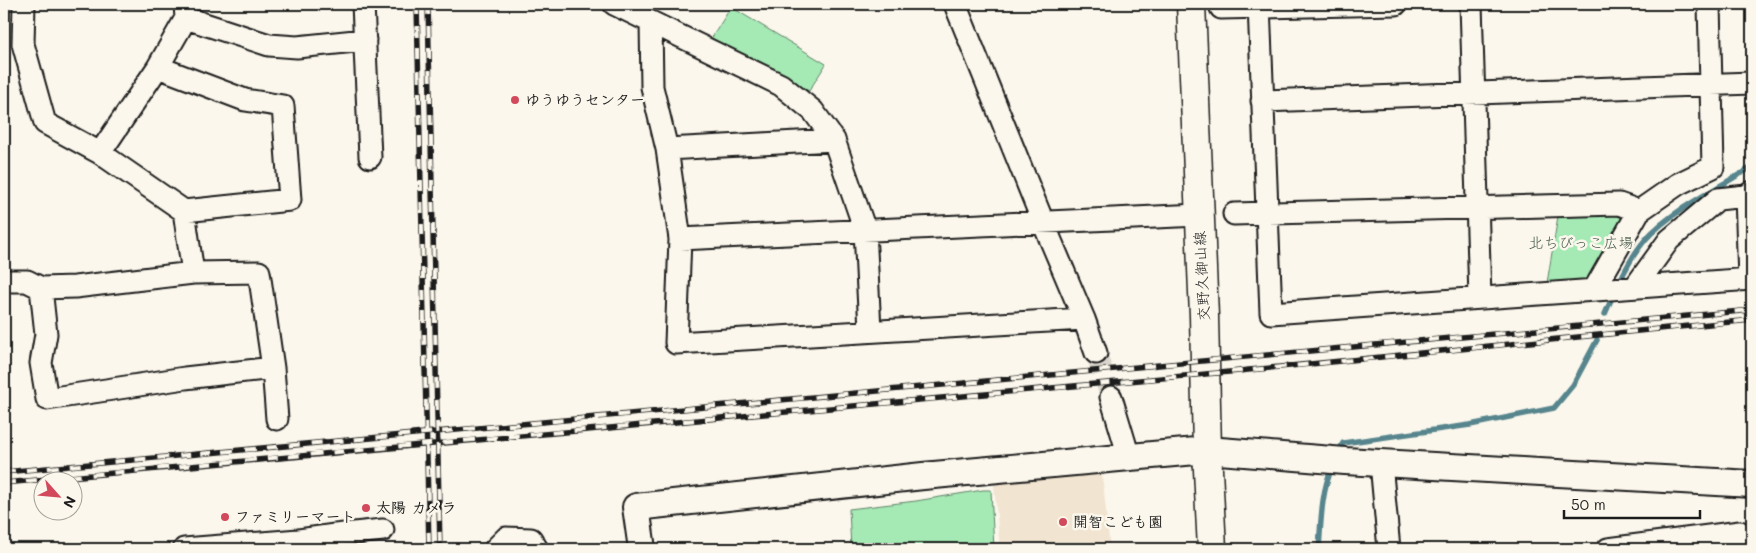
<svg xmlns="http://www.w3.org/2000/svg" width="1756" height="553" viewBox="0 0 1756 553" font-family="Mali,'Klee One',sans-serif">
  <rect width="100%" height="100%" fill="#fbf7ec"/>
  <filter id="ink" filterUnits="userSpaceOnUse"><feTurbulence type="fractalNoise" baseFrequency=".02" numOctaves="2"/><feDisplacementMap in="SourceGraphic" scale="10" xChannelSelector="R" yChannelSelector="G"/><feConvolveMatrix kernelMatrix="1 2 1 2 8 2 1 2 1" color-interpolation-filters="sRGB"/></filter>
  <g filter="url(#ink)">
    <!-- built -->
    <path fill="#f1e4d0" d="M1102,473l8,76h-110l-6,-65z"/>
    <!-- green -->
    <path fill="#a5e9b4" stroke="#608268" d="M731,7l95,57 -17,27 -98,-52z
      M1628,213l-38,69 -43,1 11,-67z
      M983,490h8l3,59h-143l-2,-40 67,-8z"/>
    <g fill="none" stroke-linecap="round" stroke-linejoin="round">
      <!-- stream -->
      <path stroke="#56858d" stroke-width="5.5" d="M1619,283c7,-15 15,-30 26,-43 24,-28 74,-53 107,-73
        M1605,314l9,-21
        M1338,452l5,-9 127,-18 84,-17 19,-23 24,-45
        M1319,549c2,-26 2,-57 13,-81"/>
      <!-- minor-tunnel -->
      <path stroke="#dad6cd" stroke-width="21" stroke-dasharray="21 11" stroke-linecap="butt" d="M1096,353l15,44"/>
      <!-- minor casing -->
      <g stroke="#1c1c1c" stroke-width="25">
        <path id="minor" d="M24,4l-1,40 22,79 55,30 84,58 9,62
          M363,4l7,153
          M614,4l37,18
          M955,4l88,218 41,97 12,34
          M1259,4l12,309 481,-34
          M1471,4l9,294
          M1221,8l175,-4
          M186,18l83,27 28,2 68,-7
          M158,67l28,-49 -1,-13
          M1262,101l490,-18
          M667,149l167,-9
          M100,153l58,-86 87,33 38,6 7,94 -106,11
          M1746,196l3,83
          M1639,211l39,-27 35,-17 -4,-163
          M1234,214l385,-10 20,7 -45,79
          M680,239l519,-24
          M4,283l4,-2h19l14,7 34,-1 118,-14 66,-1 14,96 4,51
          M1635,287l34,-47 49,-41 28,-3 6,-4
          M41,288l5,46 -5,29 6,36 138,-21 88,-10
          M870,330l-5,-100 -31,-90 -21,-29 -32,-26 -130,-63 1,65 15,62 13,90 -4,104 408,-24
          M1111,397l18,60
          M1381,463l8,86
          M335,535l48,-5
          M184,549l115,-9 36,-5 1,14
          M495,549l11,-11 25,1 6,10
          M1608,549l132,-17 2,17"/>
      </g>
      <!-- tertiary casing -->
      <g stroke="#1c1c1c" stroke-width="30">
        <path id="tertiary" d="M642,549l-6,-42 287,-31 284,-26 138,11 407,23"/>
      </g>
      <!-- secondary casing -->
      <g stroke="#1c1c1c" stroke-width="31">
        <path id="secondary" d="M1191,4l13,312 3,134 5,99"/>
      </g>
      <!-- minor -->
      <use href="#minor" stroke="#fbf7ec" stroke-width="21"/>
      <!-- tertiary -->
      <use href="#tertiary" stroke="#fbf7ec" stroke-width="26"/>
      <!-- secondary -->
      <use href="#secondary" stroke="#fbf7ec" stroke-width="28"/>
      <!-- rail casing -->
      <g stroke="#1c1c1c" stroke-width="5.5">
        <path id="rail" d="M417,4l12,545
          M428,4l12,545
          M4,472l1748,-162
          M4,483c389,-37 779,-70 1169,-106 193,-17 386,-39 579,-57"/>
      </g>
      <!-- rail -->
      <use href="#rail" stroke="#fbf7ec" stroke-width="4" stroke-dasharray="11" stroke-linecap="butt"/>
    </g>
  </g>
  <!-- markers -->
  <g fill="#d1495b" stroke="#fbf7ec" stroke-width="2">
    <circle cx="515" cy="100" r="5"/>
    <circle cx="366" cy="508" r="5"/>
    <circle cx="225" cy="517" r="5"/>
    <circle cx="1063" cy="522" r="5"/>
  </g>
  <g text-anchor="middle" stroke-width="5" stroke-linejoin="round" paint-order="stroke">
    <!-- poi labels -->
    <g font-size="15" font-weight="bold" fill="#1c1c1c" stroke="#fbf7ec" text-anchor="start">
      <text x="525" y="105">ゆうゆうセンター</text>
      <text x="376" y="513">太陽 カメラ</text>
      <text x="235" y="522">ファミリーマート</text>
      <text x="1073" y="527">開智こども園</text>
    </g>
    <!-- park labels -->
    <g font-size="15" fill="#455a4a" stroke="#fbf7ec">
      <text x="1581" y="248">北ちびっこ広場</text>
    </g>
    <!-- street labels -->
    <g font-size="15" fill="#1c1c1c" stroke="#fbf7ec">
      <text transform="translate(1202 276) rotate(-93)" y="5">交野久御山線</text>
    </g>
  </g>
  <!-- margin -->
  <rect width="1756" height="553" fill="none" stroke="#fbf7ec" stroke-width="20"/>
  <rect x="10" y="10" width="1736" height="533" fill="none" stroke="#1c1c1c" stroke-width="2" filter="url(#ink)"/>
  <!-- north arrow -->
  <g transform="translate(58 496) rotate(117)"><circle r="24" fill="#fbf7ec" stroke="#a29f99"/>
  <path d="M0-4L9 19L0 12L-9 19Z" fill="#d1495b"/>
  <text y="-8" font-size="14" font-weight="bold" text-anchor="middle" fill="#1c1c1c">N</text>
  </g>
  <!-- scale -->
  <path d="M1564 510v8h136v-8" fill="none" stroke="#1c1c1c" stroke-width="2.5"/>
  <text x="1571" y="510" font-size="15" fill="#1c1c1c" stroke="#fbf7ec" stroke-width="4" paint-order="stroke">50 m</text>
</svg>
